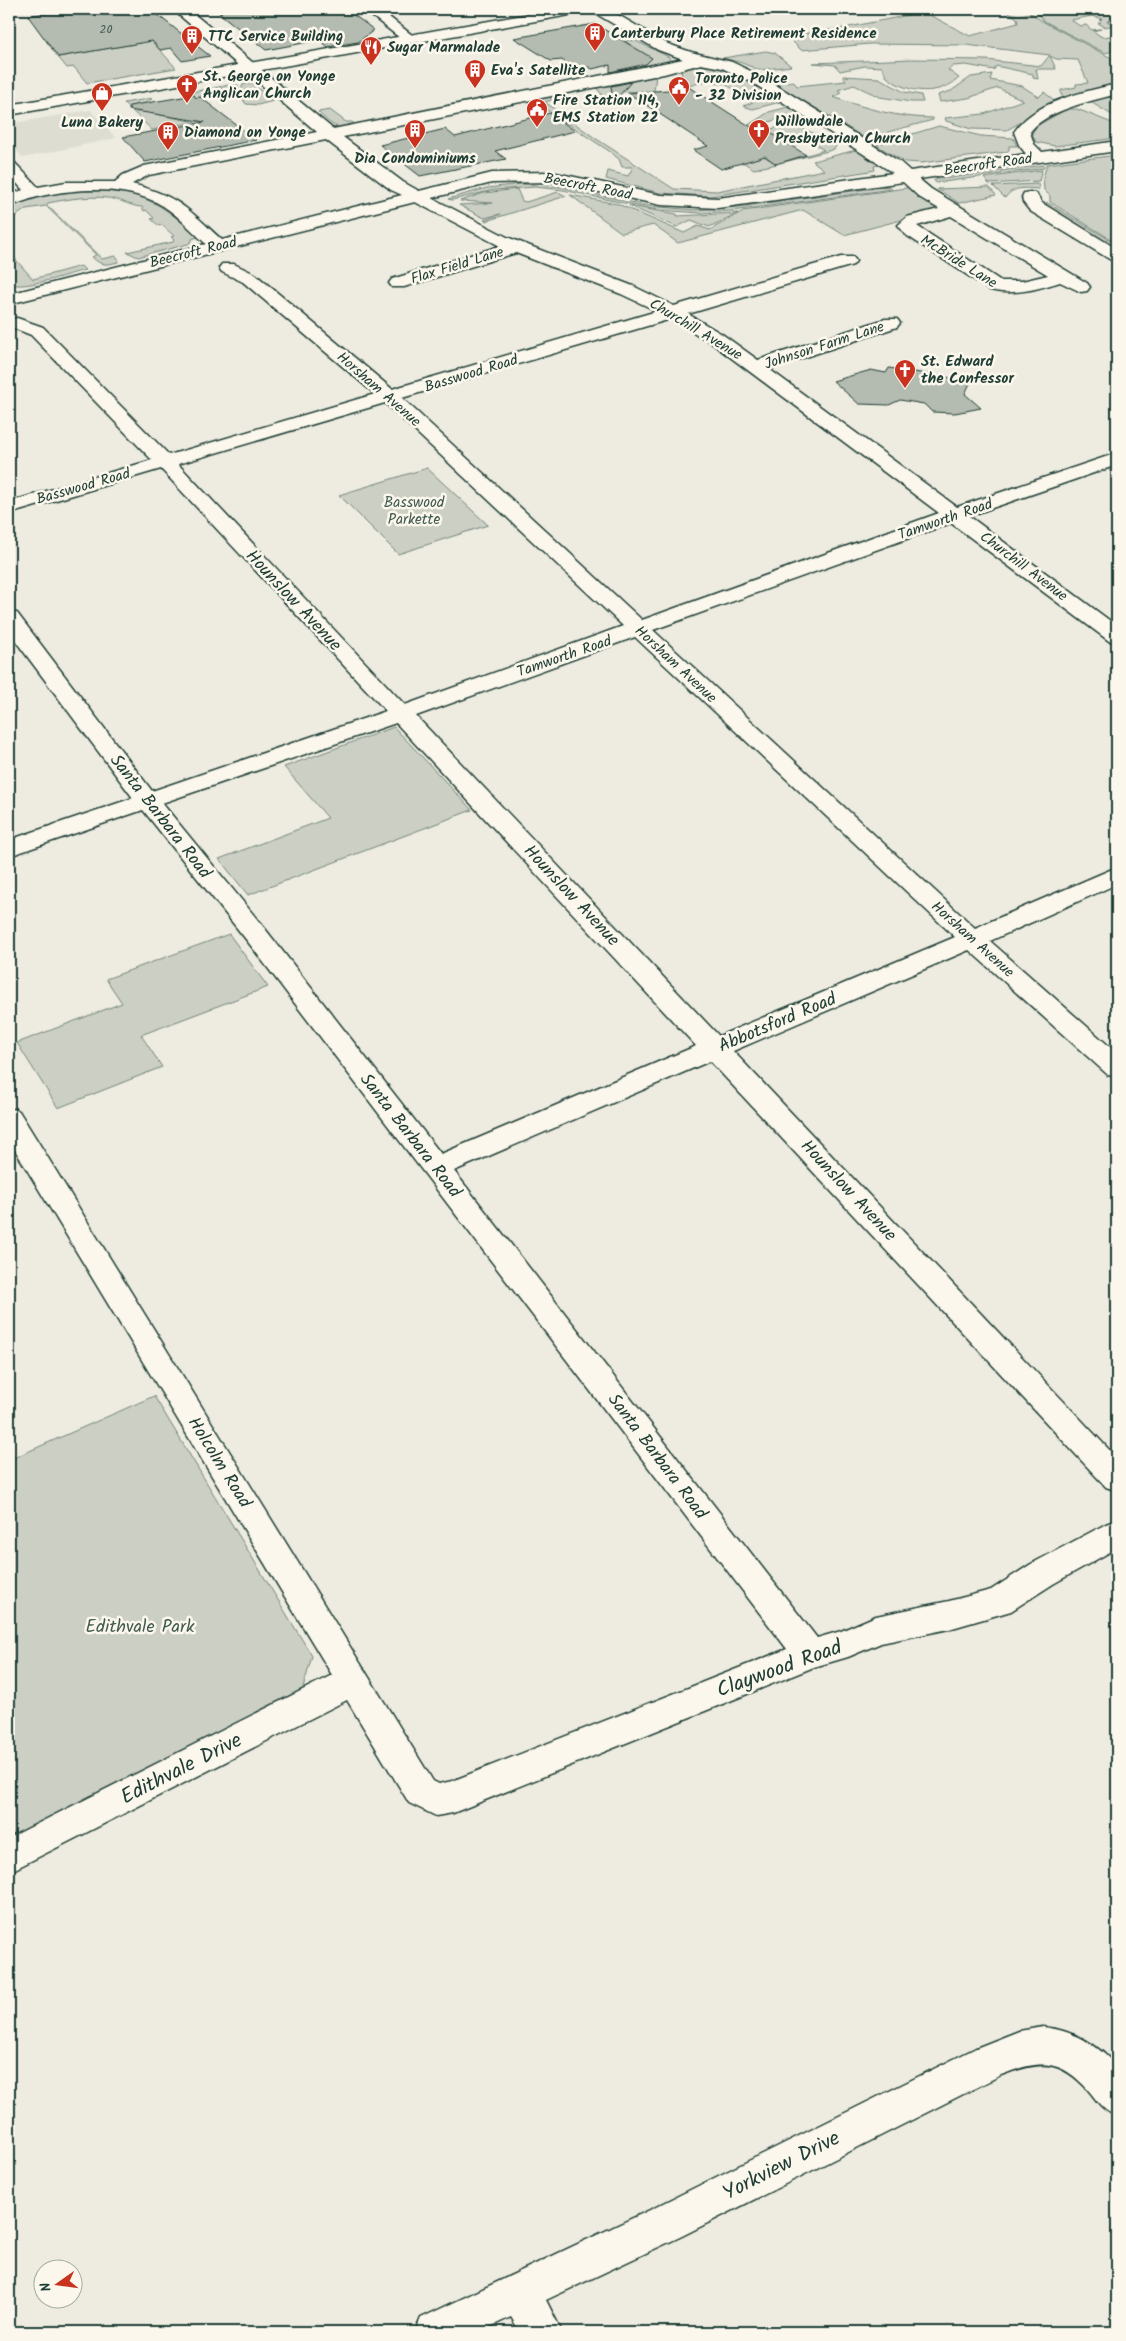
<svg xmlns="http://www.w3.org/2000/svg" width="1126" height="2341" viewBox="0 0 1126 2341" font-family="Kalam,sans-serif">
  <rect width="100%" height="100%" fill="#eeece1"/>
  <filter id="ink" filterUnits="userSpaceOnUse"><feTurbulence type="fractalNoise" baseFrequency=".02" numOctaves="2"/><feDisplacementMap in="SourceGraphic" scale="10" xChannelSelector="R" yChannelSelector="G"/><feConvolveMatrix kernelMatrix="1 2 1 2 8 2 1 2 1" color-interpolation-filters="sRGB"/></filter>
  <g filter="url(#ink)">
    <!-- built -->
    <path fill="#ddddd2" d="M90,110l26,28 -93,20 -14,-16v-18z"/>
    <!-- green -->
    <path fill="#cbcfc4" stroke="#75867c" d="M1055,9h62v10l-10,2 7,4 -9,2 -7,-4 3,-1 -2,-2 3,-1 -10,-3 -21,4 9,6 6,-1 6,5 7,-1h2l-8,2 9,6 15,-2v15l-12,3 -61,-32 -6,-7 3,-3z
      M924,12l46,24 48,-13 -1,-5 -8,-5 10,2 12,-2 11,8 75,40v22l-50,15 -6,-3v-5l15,-3v-3l12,-1 -10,-23 -22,-1 -6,-3 6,13h-20l2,10 -5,-1v-4l-37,-8 -2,4 -28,-5 -13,1 -5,4 11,8c-19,18 -52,16 -72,-1 -3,-3 -2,-6 -5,-10l-17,-1 -25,5 -5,-6 -22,-2 100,-4 73,1 55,6 9,-11 -84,-10 -96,-1 -69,6 -14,-14 57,-8z
      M628,40l8,1 33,16 2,5 -21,5 -19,-4 18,-2 2,-2 -26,-18z
      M152,41l24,27 -89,15 -13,-16 -7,1 -9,-11z
      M766,51l9,2 16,13 -32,4 -17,-7 -19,-5z
      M698,66c30,-3 58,21 82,36l-27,7 -10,-3 10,-4 -29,-19 -5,1 -8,-4 -23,6 -10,-5h-8l12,-3 -1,-9z
      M992,74l-2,6 32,6 17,11 5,-5 12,10 -49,28 -36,-1 -25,-8 -1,-3 39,-4 39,-14 -25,-12 -30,10 -28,4 -2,-7 13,-4 20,-14z
      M656,75l-2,16 -42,1v7h-7l-9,-12z
      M843,76l36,2 25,14 17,3 2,7h-12l-31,-5 -26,-12 -16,5 4,3 -9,4c32,11 65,21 100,21v2l-45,12 2,1 -25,5 -89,-54 17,-3 4,5 49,-5z
      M252,83l21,18 -15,4 -12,-1 -3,-4h3v-9h-4v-6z
      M235,84l3,1 1,7 -15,-4 -7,2 -3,4 -18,4 -5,-6z
      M1117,93v25l-25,-15 1,-3z
      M548,96l4,4 -7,2 50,36 79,51 43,2 107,-21 -11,-9 43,-11 23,15 -5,1 1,4 -5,1 -159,25 -51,-3 -54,-14 2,-8 20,5 5,-9h-11l-3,-8 -10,-8 -76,-50z
      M153,98l-8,7h-11l7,3 -5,4h9l46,9 7,-7 8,6 -54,10 -28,-27z
      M788,107l10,6 -59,18 30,-19z
      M1067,109h10l40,16v13l-62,8 -19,-4 -4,-8 4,-8z
      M330,110l16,12h6l4,3c-21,5 -23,1 -38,-13z
      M789,124l43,16 5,4 -3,5 -6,2 -44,11 40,-12 -15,-9 -25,7 -45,-10z
      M939,126l42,10 32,2 4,8h-8v4l-3,2 -85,11 -16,-1 -29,-17z
      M762,155l15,9 -23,5 -13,-8z
      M1117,155v88l-67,-41v-6l-6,-6 -1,-12 4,-14z
      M1044,165v3l-108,15 -2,-3z
      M1042,170l-3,11 -50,3 -5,-6z
      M521,184l40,3 88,19 45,4 44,-3 151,-21 3,3 -160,22 -30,2 -45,-3 -94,-20 -28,-3 -41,3 -42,10 -4,-1 39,-11z
      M1038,184l1,5c-14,-1 -26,-3 -34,9l-12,-12z
      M913,187l30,22 -99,26 -41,-25 -125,33 -25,-18 -31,8 -52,-38 48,9 66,29 14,-7 12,4 33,-19z
      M989,187l7,8 -37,8 -22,-14z
      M517,189l5,12 4,1 32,-10 8,4 -80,25 -2,-1 17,-6 -17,4 -25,-13 34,-2 -33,-2 24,-8z
      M69,191c61,-2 85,3 129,46l-6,2v2l-4,3 -50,13 -11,-5 46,-10 1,-2 -3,-3 3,-1 -12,-11 -3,1 -8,-7 3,-1 -8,-8 -2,1 -2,-4c-7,0 -18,-5 -24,-7 -22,-6 -50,-1 -70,3l-1,2 55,54 13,-3 3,2v4c-12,3 -17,4 -26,-5l4,-2 -50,-49 -20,3 -17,12v-15l23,-9z
      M1046,202l69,41 -5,2 -63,-38z
      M629,206l48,8v2l61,-3 -29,14 -18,-7 -14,7z
      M9,252l24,27 48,-13 4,4c-17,4 -63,21 -76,13z
      M427,468l61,57 -90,29 -59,-59z
      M394,727l78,83 -224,85 -29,-36 109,-41 -44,-51z
      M229,934l39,53 -127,48 21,32 -104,41 -41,-65 105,-40 -16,-24z
      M154,1396l158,260 -10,36 -293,148v-380z"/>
    <!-- building -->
    <path fill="#b4bbb0" stroke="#1f3d34" d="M70,9h80l60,47 -28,5 -11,-13 -11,2 -8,-9 -94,16 -30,-41z
      M217,9h129l28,21 -16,12 -30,5 -8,-7 -54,10 -47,-37h3z
      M595,24l57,34 -6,6 -36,8v-7l-18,4 -3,-2 -14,2 -13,-9 -11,1 -37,-23z
      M631,82l-18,21 -2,-17z
      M687,86l72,46 7,-2 40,25 -30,9 -11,-8 -44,13 -28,-19 15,-4 -80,-53 40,-3z
      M194,95l2,3 4,-1 56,43 -111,22 -22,-25 82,-15 -76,-12v-4z
      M550,113l25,18 -80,20 11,8 -86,17 -40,-31 65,-16 10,8z
      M889,368l82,13 -6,13 16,14 -26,5 -23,-1 -8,-8 -24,-4 -11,5 -30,-1 -26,-23 38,-11 15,3z"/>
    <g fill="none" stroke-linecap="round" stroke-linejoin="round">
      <!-- minor casing -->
      <g stroke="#1f3d34" stroke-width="3">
        <path id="minor" d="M172,9h16l145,120 350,-70 -25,-9 -65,-38 -2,-3h17l60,35 23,8 41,10 31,15 137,85 10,9 116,-17 -7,-9 -5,-13c21,-31 69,-40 103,-48v10c-25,7 -71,16 -87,38l4,12 8,8 75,-11v10l-198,28 12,10 156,94 3,4 -3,4 -6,1 -21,-10c-23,7 -46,14 -70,8l-84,-55 -8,-10 9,-8 32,-8 -20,-12 -16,-15 -185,26 -57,-3 -110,-23 -59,1 -60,15 75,39 126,49 41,20 167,-49h12l3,4 -3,4 -165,49 34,20 36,26 127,-41h12l3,4 -3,4 -128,42 188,138 160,-54v12l-148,51 148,110v16l-8,-1 -158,-118 -298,107 322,298 142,-61v17l-127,57 127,112v24l-9,-2 -139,-125 -236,101 384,407v33l-11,-4 -396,-426 -256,110 363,467 24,-7 35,-15 73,-15 42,-11 40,-26 75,-40 11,-4v28l-64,36 -42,27 -62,18 -68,14 -33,14 -34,10 -361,146 -17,3 -27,-13 -62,-103 -338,172v-34l323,-163 -323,-535v-32l10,3 414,670 6,3 13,-3 335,-132 -539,-707 -105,-132 -134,46v-16l124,-42 -124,-166v-20l8,1 135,178 234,-80 -225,-242 -152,45v-12l143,-42 -121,-125 -20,-8 -2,-5 2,-3 6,-1 26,9 126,128 206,-61 -132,-112 -21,-10 -3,-4 3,-4h12l21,10 137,115 265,-78 -36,-17 -105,-41 -112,34h-12l-3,-4 3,-4 108,-33 -85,-44 -406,102v-10l197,-50c-14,-13 -27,-28 -43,-38 -33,-20 -81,-18 -117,-11 -13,2 -25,8 -37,11v-11l14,-5 -14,-15v-14l6,2 23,24 28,-5h49l8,-7 21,-9 173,-34zM701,64l21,4 31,15 140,90 -175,25 -57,-3 -110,-23 -59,1 -73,18 -16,-9 -60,-45 321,-63zM326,140l65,50 11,5 -180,45c-34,-31 -44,-44 -90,-56l17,-9zM951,216l97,59 -26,6h-21l-84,-55zM671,319l39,23 229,171 -297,107 -240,-222zM385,403l238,223 -218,79 -227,-241zM635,637l320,300 -236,99 -303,-320zM396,723l300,323 -255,108 -175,-224 -104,-127z
          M363,9h16l38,30 -7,4 -5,-1z
          M532,9h16l7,6 -7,4 -5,-1z
          M1030,192l6,1 6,10 75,46v12l-6,-1 -81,-49 -7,-9 -1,-5 2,-4z
          M1043,2027c29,3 55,17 74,40v49c-15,-6 -18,-13 -28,-25 -29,-33 -50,-31 -88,-16l-319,161 -136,64 16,32h-42l-9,-15 -32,15h-64l6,-14 233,-110 322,-160 43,-17z"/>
      </g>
      <!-- major casing -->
      <g stroke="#1f3d34" stroke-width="3">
        <path id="major" d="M558,9h30l-7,4 -572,102v-10z"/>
      </g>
      <!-- minor -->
      <use href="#minor" fill="#fbf7ec" fill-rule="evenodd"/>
      <!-- major -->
      <use href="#major" fill="#fbf7ec" fill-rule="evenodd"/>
    </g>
  </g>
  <!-- icons -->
  <defs>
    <g id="building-pin" transform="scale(1.125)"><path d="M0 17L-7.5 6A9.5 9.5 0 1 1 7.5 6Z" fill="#c8321e" stroke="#fbf7ec"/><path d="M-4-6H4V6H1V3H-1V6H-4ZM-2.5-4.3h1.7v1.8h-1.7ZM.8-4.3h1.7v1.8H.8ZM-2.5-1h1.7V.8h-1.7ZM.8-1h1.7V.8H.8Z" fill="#fff"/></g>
    <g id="restaurant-pin" transform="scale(1.125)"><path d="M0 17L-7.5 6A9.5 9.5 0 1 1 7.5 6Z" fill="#c8321e" stroke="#fbf7ec"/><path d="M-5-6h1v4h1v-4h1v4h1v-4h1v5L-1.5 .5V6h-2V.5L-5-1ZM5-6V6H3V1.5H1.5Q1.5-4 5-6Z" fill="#fff"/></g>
    <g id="church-pin" transform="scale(1.125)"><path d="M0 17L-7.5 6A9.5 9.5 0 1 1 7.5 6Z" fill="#c8321e" stroke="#fbf7ec"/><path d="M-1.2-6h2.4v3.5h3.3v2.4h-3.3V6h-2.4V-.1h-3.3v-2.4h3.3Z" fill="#fff"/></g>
    <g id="civic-pin" transform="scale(1.125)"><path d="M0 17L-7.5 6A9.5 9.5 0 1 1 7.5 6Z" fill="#c8321e" stroke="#fbf7ec"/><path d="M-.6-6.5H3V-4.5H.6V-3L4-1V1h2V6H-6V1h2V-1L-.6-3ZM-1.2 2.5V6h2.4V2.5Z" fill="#fff"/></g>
    <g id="shop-pin" transform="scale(1.125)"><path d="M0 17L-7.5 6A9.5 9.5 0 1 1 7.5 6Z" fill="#c8321e" stroke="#fbf7ec"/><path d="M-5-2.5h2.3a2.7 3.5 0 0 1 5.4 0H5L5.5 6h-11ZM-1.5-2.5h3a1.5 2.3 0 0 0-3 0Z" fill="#fff"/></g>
  </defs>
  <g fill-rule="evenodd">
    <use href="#building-pin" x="595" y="33"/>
    <use href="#building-pin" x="192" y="36"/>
    <use href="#restaurant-pin" x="371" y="47"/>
    <use href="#building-pin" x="475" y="70"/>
    <use href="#church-pin" x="187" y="85"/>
    <use href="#civic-pin" x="679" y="87"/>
    <use href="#shop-pin" x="102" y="93"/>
    <use href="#civic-pin" x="537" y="109"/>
    <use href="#building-pin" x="415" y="130"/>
    <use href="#church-pin" x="759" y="130"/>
    <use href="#building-pin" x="168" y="132"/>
    <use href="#church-pin" x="905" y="370"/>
  </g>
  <g text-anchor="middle" stroke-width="5" stroke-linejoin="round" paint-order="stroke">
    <!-- far-number labels -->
    <g font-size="12" fill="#445c53">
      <text x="106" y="33">20</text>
    </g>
    <!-- far-poi labels -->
    <g font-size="15" font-weight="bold" fill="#1f3d34" stroke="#fbf7ec" text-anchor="start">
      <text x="611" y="38">Canterbury Place Retirement Residence</text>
      <text x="208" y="41">TTC Service Building</text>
      <text x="387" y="52">Sugar Marmalade</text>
      <text x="491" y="75">Eva's Satellite</text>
      <text x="203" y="81">St. George on Yonge<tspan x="203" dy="17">Anglican Church</tspan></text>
      <text x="695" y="83">Toronto Police<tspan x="695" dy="17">- 32 Division</tspan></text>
      <text x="553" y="105">Fire Station 114,<tspan x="553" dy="17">EMS Station 22</tspan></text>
      <text x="775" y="126">Willowdale<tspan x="775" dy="17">Presbyterian Church</tspan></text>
      <text x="102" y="127" text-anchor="middle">Luna Bakery</text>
      <text x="184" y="137">Diamond on Yonge</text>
      <text x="415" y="163" text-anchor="middle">Dia Condominiums</text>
      <text x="921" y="366">St. Edward<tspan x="921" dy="17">the Confessor</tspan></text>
    </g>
    <!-- far-street labels -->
    <g font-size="15" fill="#1f3d34" stroke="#fbf7ec">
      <text transform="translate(988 164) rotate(-8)" y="5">Beecroft Road</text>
      <text transform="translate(588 186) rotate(11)" y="5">Beecroft Road</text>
      <text transform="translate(193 252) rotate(-14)" y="5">Beecroft Road</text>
      <text transform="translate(959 261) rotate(32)" y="5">McBride Lane</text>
      <text transform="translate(457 265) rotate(-17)" y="5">Flax Field Lane</text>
      <text transform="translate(696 329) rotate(31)" y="5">Churchill Avenue</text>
      <text transform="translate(824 345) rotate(-18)" y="5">Johnson Farm Lane</text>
      <text transform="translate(471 373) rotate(-17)" y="5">Basswood Road</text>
      <text transform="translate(379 389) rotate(41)" y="5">Horsham Avenue</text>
      <text transform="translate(83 486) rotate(-16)" y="5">Basswood Road</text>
      <text transform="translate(945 519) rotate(-19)" y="5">Tamworth Road</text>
      <text transform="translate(1024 566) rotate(37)" y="5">Churchill Avenue</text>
      <text transform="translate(564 656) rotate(-19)" y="5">Tamworth Road</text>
      <text transform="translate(676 664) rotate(43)" y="5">Horsham Avenue</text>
      <text transform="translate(973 939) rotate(42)" y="5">Horsham Avenue</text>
    </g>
    <!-- far-park labels -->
    <g font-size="15" fill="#415a51" stroke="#fbf7ec">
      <text x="414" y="507">Basswood<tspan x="414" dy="17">Parkette</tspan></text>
    </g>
    <!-- street labels -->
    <g font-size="18" fill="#1f3d34" stroke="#fbf7ec">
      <text transform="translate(294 600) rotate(47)" y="6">Hounslow Avenue</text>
      <text transform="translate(161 816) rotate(52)" y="6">Santa Barbara Road</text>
      <text transform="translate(572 895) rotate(47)" y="6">Hounslow Avenue</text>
      <text transform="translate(777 1022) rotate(-23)" y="6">Abbotsford Road</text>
      <text transform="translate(411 1135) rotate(52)" y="6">Santa Barbara Road</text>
      <text transform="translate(849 1190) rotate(47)" y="6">Hounslow Avenue</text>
      <text transform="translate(658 1456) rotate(53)" y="6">Santa Barbara Road</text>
      <text transform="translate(220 1462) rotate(58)" y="6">Holcolm Road</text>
    </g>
    <!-- park labels -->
    <g font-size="18" fill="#415a51" stroke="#fbf7ec">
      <text x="140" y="1632">Edithvale Park</text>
    </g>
    <!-- near-street labels -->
    <g font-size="21" fill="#1f3d34" stroke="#fbf7ec">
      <text transform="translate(779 1668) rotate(-20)" y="7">Claywood Road</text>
      <text transform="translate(181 1768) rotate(-27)" y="7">Edithvale Drive</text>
      <text transform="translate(781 2165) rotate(-27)" y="7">Yorkview Drive</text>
    </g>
  </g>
  <!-- margin -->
  <rect width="1126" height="2341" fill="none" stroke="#fbf7ec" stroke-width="30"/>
  <rect x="15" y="15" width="1096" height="2311" fill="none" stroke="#1f3d34" stroke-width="2" filter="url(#ink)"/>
  <!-- north arrow -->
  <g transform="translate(58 2284) rotate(256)"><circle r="24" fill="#fbf7ec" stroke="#a3ada2"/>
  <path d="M0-4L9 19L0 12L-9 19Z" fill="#c8321e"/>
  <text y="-8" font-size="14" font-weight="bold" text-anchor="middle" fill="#1f3d34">N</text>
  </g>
</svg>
